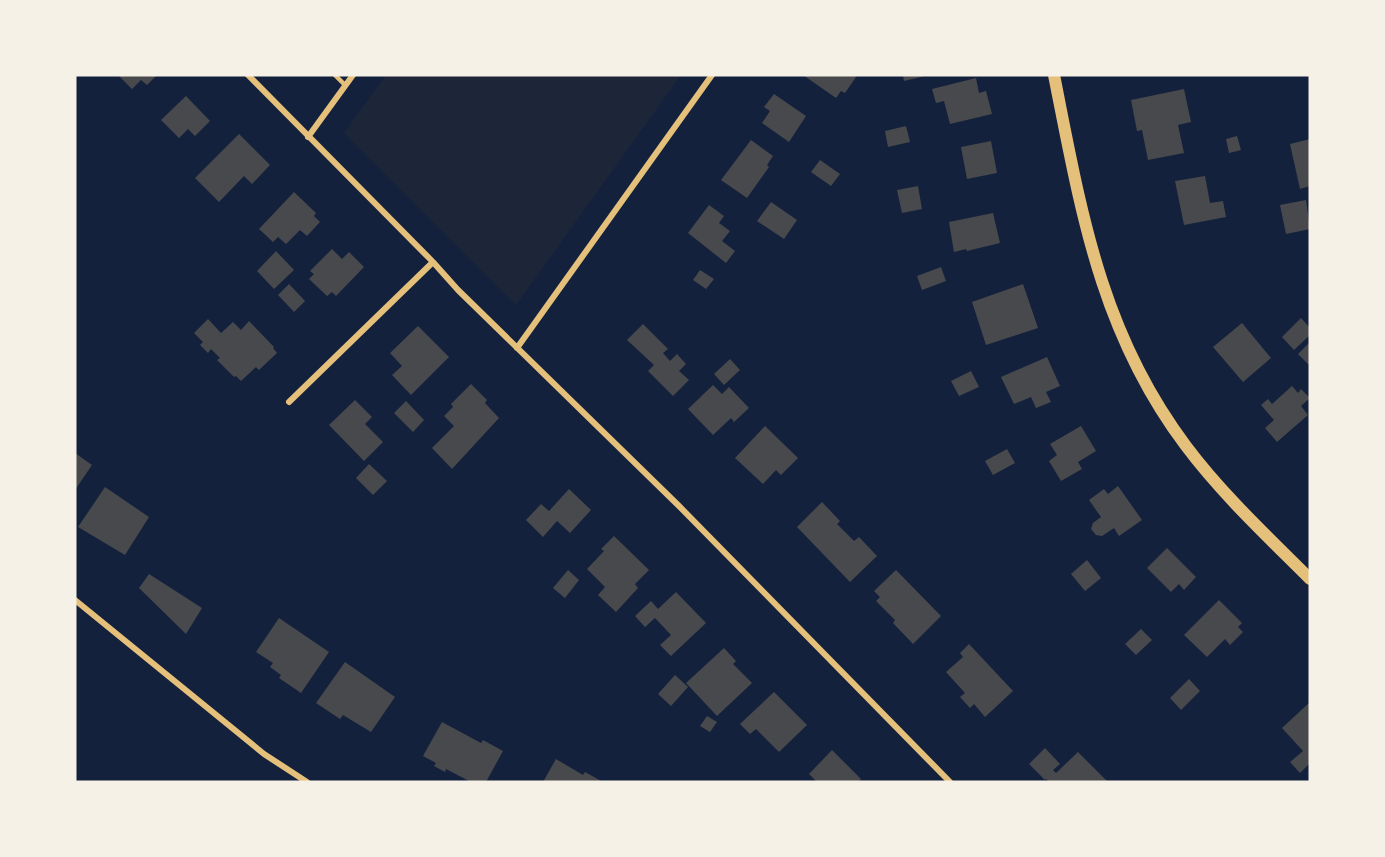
<svg xmlns="http://www.w3.org/2000/svg" width="1385" height="857" viewBox="0 0 1385 857" font-family="'Noto Serif',serif">
  <rect width="100%" height="100%" fill="#14213d"/>
  <!-- green -->
  <path fill="#1d2539" d="M386,75h295l-165,230 -172,-172z"/>
  <!-- building -->
  <path fill="#48494c" d="M118,75h39l-10,10 -6,-5 -9,9z
    M803,75h51l2,2 -11,16 -4,-2 -5,7z
    M903,75h22v1l-21,5z
    M976,78l3,15 7,-2 6,23 -42,10 -6,-23 -8,2 -4,-14z
    M1184,89l7,33 -13,3 6,28 -36,7 -6,-30 -5,1 -6,-31z
    M774,94l32,22 -17,26 -27,-19 8,-12 -6,-4z
    M186,96l24,25 -15,15 -7,-7 -9,9 -18,-18z
    M906,126l4,16 -22,5 -3,-16z
    M239,134l31,31 -18,19 -8,-8 -25,26 -24,-24z
    M1237,136l4,14 -12,3 -3,-14z
    M1310,139v47l-10,3 -10,-45z
    M751,140l22,16 -6,9 2,2 -22,31 -26,-18z
    M991,141l6,32 -30,6 -6,-32z
    M820,160l20,14 -9,12 -20,-14z
    M1205,176l5,27 13,-2 3,16 -42,8 -9,-44z
    M918,186l4,23 -20,4 -5,-23z
    M294,192l22,21 -2,3 6,6 -13,14 -7,-6 -14,14 -8,-7 -5,5 -14,-13z
    M1306,200l4,29 -24,5 -6,-29z
    M771,202l26,18 -13,19 -27,-18z
    M709,205l15,11 -5,7 11,8 -8,10 13,10 -9,12 -38,-30z
    M993,213l7,30 -33,8 -1,-2 -12,3 -5,-30z
    M332,249l10,10 7,-7 15,15 -28,29 -4,-4 -5,4 -18,-17 5,-5 -4,-3z
    M276,251l18,19 -20,19 -17,-18z
    M941,267l5,14 -24,9 -5,-14z
    M700,270l14,9 -8,10 -13,-9z
    M289,284l16,17 -11,11 -16,-17z
    M1023,284l15,44 -52,17 -14,-43z
    M1301,318l9,10v7l-16,15 -12,-13z
    M208,319l13,14 12,-11 8,8 8,-9 25,26 -1,1 4,5 -18,17 -3,-3 -15,14 -5,-5 -2,1 -17,-17 3,-2 -9,-9 -3,4 -8,-8 3,-3 -9,-9z
    M1242,323l29,35 -28,24 -30,-35z
    M643,324l25,25 -5,4 7,8 7,-7 9,10 -7,7 10,9 -16,16 -25,-25 6,-6 -27,-25z
    M418,326l31,31 -38,38 -19,-20 10,-9 -12,-13z
    M1310,342v24l-12,-12z
    M1047,357l13,29 -14,6 5,10 -15,6 -5,-11 -17,7 -13,-27z
    M730,359l10,11 -16,15 -10,-11z
    M971,371l8,16 -20,9 -8,-15z
    M471,384l16,16 -2,3 14,15 -47,51 -20,-21 22,-22 -10,-10 9,-9 -2,-3z
    M713,385l9,9 7,-7 20,21 -15,14 -3,-4 -18,17 -25,-26z
    M1292,386l6,7 3,-4 9,9 -9,8 7,9 -31,27 -12,-14 9,-8 -13,-15 7,-6 4,5z
    M355,400l17,17 -7,7 18,18 -19,19 -35,-36z
    M406,401l18,19 -11,12 -19,-19z
    M765,426l33,32 -17,17 -5,-5 -13,14 -28,-26z
    M1081,426l15,25 -18,11 4,7 -21,12 -12,-20 8,-6 -7,-11z
    M1007,449l8,14 -22,12 -8,-14z
    M75,453l17,12 -17,25z
    M369,464l18,17 -14,14 -17,-17z
    M1118,486l24,34 -23,16 -5,-8 -12,8 -6,-1 -5,-6 2,-6 8,-6 -12,-17 15,-11 4,5z
    M105,487l44,30 -24,38 -47,-28z
    M569,489l22,21 -21,23 -13,-12 -14,16 -17,-17 15,-16 8,7z
    M822,502l18,19 -3,3 17,17 5,-4 18,19 -27,26 -53,-55z
    M614,536l35,34 -14,14 3,4 -22,24 -18,-17 7,-8 -18,-18 17,-18 -3,-2z
    M1167,548l29,29 -12,13 -5,-6 -8,8 -24,-24z
    M1087,560l14,18 -16,13 -14,-17z
    M568,570l11,10 -14,18 -12,-10z
    M896,570l45,46 -28,28 -20,-21 2,-3 -19,-19 4,-4 -6,-6z
    M149,574l53,34 -16,26 -47,-46z
    M676,592l30,31 -35,33 -11,-11 11,-10 -16,-17 -10,9 -10,-11 16,-15 7,8z
    M1219,600l23,23 -4,4 5,5 -13,13 -5,-6 -18,18 -23,-22z
    M279,618l50,34 -28,41 -22,-15 2,-3 -11,-8 3,-4 -17,-11z
    M1141,629l11,11 -16,15 -11,-11z
    M969,644l44,47 -28,26 -11,-13 -4,4 -10,-11 5,-4 -19,-21 17,-15 -3,-4z
    M724,648l12,13 -3,3 19,19 -35,33 -31,-33z
    M345,662l50,35 -24,35 -28,-17 -3,4 -24,-16z
    M675,675l13,12 -17,19 -13,-12z
    M1189,679l11,12 -19,19 -11,-12z
    M774,692l33,33 -28,27 -23,-23 -6,5 -10,-10z
    M1310,702v61l-10,10 -10,-11 13,-11 -21,-23z
    M707,716l10,6 -7,10 -10,-6z
    M442,722l39,21 2,-3 20,11 -17,31h-15l-25,-13 -1,3 -11,-6 2,-3 -13,-7z
    M1045,748l15,16 -7,6 3,3 22,-21 30,30h-59l-3,-3 -1,1 -16,-16z
    M832,750l29,29 -3,3h-41l-8,-8z
    M556,759l27,16 2,-3 18,10h-60z"/>
  <g fill="none" stroke-linecap="round" stroke-linejoin="round">
    <!-- service -->
    <path stroke="#e5c07b" stroke-width="4.5" d="M335,75l10,10"/>
    <!-- minor -->
    <path stroke="#e5c07b" stroke-width="6" d="M248,75l185,187 25,28 220,215 272,277
      M308,137l45,-62
      M517,348l195,-273
      M289,402l144,-140
      M75,600l189,154 43,28"/>
    <!-- secondary -->
    <path stroke="#e5c07b" stroke-width="12" d="M1054,75c27,135 46,257 132,371 36,48 81,90 124,133"/>
  </g>
  <!-- border -->
  <rect width="1385" height="857" fill="none" stroke="#f6f1e7" stroke-width="153"/>
</svg>
